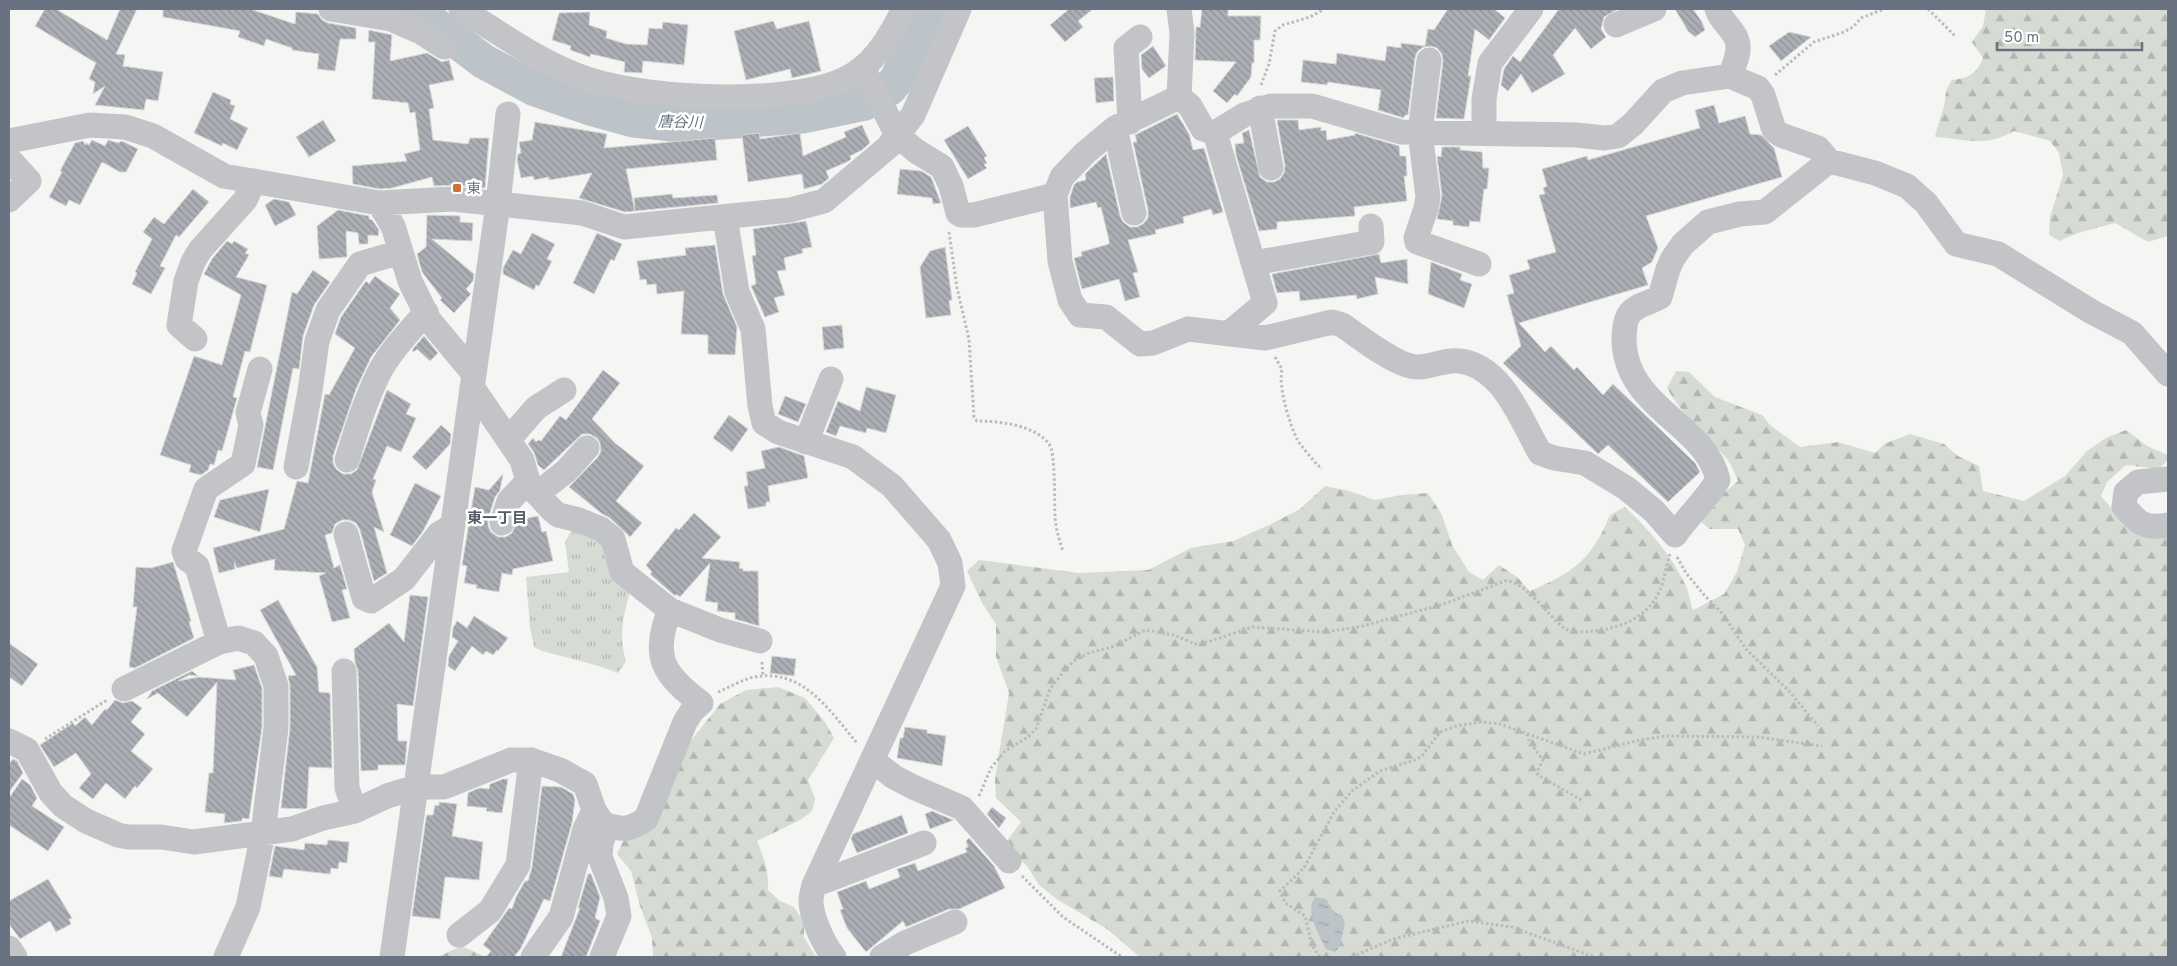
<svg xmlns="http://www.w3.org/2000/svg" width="2177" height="966" viewBox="0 0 2177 966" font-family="Overpass,'Noto Sans JP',sans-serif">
  <defs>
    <pattern id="grass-tufts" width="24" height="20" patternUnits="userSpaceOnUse" patternTransform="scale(1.25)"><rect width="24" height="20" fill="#d6dcd4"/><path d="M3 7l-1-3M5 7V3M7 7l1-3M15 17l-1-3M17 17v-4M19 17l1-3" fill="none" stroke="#b1b7b1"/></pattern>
    <pattern id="forest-firs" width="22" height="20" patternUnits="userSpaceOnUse" patternTransform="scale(1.25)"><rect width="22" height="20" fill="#d6dcd4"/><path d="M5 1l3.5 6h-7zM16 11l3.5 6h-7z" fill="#b1b7b1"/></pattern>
    <pattern id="water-ripples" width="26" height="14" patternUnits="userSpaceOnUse" patternTransform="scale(1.25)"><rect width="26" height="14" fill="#bcc3c9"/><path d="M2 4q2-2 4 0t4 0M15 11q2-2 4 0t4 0" fill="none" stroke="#9da3a8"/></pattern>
    <pattern id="building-back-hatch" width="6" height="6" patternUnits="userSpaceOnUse" patternTransform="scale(1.25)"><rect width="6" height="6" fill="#abafb5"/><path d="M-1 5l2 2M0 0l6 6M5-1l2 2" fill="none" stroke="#8f9398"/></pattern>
  </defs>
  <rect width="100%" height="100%" fill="#f5f6f3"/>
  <!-- grass -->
  <path fill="url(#grass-tufts)" d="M574,525l26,9 31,53c-7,29 -13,44 -5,74l-8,12 -19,-7 -57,-15 -8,-4 -4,-19 -4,-51 43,-5 -4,-30z"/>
  <!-- forest -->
  <path fill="url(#forest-firs)" d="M1986,9h182v227l-20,6 -33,-19 -37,10 -19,8 -10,-6 1,-18 13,-42 -4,-22 -9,-12 -36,-10c-31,17 -46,8 -79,6 2,-11 6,-20 9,-31 3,-12 -1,-12 8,-26 16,-2 25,-6 31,-22l-11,-16 11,-16z
    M1676,371l13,1 26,25 47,18 9,11 29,21 38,-5 37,11 9,-9 26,-10 34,10 14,12 21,10 4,25 41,10 41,-25 22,-25 19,-13 20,-8 21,16 21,9v5l-9,9 -33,-4 -19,17 -6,14 17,20 50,18v423h-1028l-33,-28 -49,-29 -19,-15 -12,-19 -24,-20 18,-24 -25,-24 -1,-20 14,-85 -13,-36v-33l-14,-21 -15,-32 12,-11 100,13 69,-3 43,-22 42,-7 38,-17 29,-15 25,-23 24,5 26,9 27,-5 26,-2 14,22 10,30 17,27 14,8 16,-15 18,12 13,14c43,-18 62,-32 80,-76l15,-8c23,22 46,47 60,77 4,8 5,18 8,26l31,-16 13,-22 8,-27 -7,-16h-29l-13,-12 42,-36c-3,-6 -6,-15 -10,-21 -22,-26 -43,-40 -61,-72z
    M778,687l27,11 20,24 9,16 -26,42 7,19 -3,12 -12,9 -43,21c7,17 12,30 11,49l12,11 14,6 10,16v14l12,20h-163l-1,-19 -12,-32 -9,-35 -14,-17 8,-17 58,-86 37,-47 26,-14z
    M461,946l23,10 1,1h-47z"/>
  <!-- water -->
  <path fill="url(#water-ripples)" d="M1315,897l11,2 6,10 10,9 3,6 -6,24 -4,4 -9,-3c-6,-13 -22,-38 -11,-52z"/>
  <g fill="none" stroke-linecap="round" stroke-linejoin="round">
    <!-- river -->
    <path stroke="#bcc3c9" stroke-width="35" d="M401,9l24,8 58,44 52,28 55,19 44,12 48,5 120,-9 63,-13 25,-15 7,-9 36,-70"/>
  </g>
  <!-- building -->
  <path fill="url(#building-back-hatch)" stroke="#d7d7d5" d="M45,9h11l51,31 13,-31h17l-21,45 9,1 -2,11 40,6 -5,29 -12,-2 -2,11 -49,-5 10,-19 -12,8 2,-12 -6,-3 7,-16 -61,-37z
    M163,9h87l45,15 1,-12 22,2 4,6 6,3 28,5v11h-16l-5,32 -18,-2 2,-15 -27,-4v-2l-26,-9 -2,7 -26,-9 2,-6 -77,-14z
    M1069,9h24l-15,12 5,6 -18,15 -15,-17z
    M1202,9h26v7h33l-1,24h-6v23h-2l-1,14 -14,19 -2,-2 -8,9 -14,-12 23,-29 -41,-2 1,-33h4z
    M1448,9h46l11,9 -16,22 -14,-11 -7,47h3l-7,43 -28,-1 7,-57 -1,-7 -5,-6 -6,-2 -8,1 -6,5 -2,6 -7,57h-3l-1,3 -26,-8 3,-20 -53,-8 -1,3 -26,-3 2,-22 33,4 1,-11 48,8 2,-15 14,2v-5l24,3 3,-17 6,1z
    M1559,9h59l-14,8 -3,12 5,8 -15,12 -16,-21 -22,27 12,19 -33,19 -11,-19 -13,17 -7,-6 3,-16 9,-13 7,6z
    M1675,9h18l9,13 3,8 -10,7 -7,-6z
    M590,12l-1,13 18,6 -1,7 20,6 21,1 2,-17 13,1 1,-7 25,3 -4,40 -41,-4 -1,12 -18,-1 1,-10 -34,-8 -1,3 -20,-7 1,-4 -19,-6 7,-27z
    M773,21l4,8 32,-8 12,50 -29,7 -2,-9 -44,11 -12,-49z
    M369,30l23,5 -2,26 37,-8 15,9 7,-2 5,20 -25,5 5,23 -5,1 4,31 35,4 2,-6h19l-4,50 -31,-3 -20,1 -2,-9 -40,11 -12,1 -27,-5 -1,-18 55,-5 -3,-7 16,-4 -5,-38 -5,1 -2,-10 -36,-4 3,-57h-7z
    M1789,32l22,5 -30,24 -12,-15z
    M1153,46l13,20 -17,12 -7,-9 -1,-14z
    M1113,77l1,24 -18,2 -2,-25z
    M213,92l18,8 -1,4 5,2 -5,13 18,9 -11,22 -14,-7 -1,3 -28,-13z
    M1714,105l5,18 26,-7 5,18 11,1 13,13 8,29 -136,39 12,32 -6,14 -10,6 6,17 -129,38 26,29 6,-6 23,24 3,-3 26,28 10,-11 82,79 5,9 -32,30 -60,-57 -10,9 -95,-91 18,-17 -14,-51 7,-2 -5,-18 21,-6 -3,-9 29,-8 -17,-57 6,-1 -2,-6 4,-2 -5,-17 45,-13 1,4 112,-32 -5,-18z
    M1177,114l12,20 4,16 11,-2 19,64 -10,3 -2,-6 -28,8 1,6 -29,7 1,4 -28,6 10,32 -5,1 7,24 -15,4 -6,-22 -37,10 -8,-31 8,-2 -1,-4 28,-8v-4l-8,-33 -3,1 -2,-6 -26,6v-11l4,-12 3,-3 9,-2 -1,-6 21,-20 14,62 3,6 7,5h7l6,-3 5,-6v-8l-15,-68h4l-2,-7z
    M323,120l13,21 -27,16 -13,-20z
    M1277,120h21l1,10 22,-3v4l5,-1 1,10 28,-5v-2l44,13 1,10h6l1,20h-3l3,25 -53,6 1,9 -78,6v7l-18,2 -23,-76 -1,-11 9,-1 -2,-10 7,-3 11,47 7,5h7l6,-3 4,-6 1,-7z
    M535,122l72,12 -3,14 111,-10 2,22 -91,9 9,42 -10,1 -46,-14 13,-25 -43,7v-3l-15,3 -1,-4 -12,2 -4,-18 1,-6 3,-1 -2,-11 13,-2z
    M862,125l8,18 -8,7 -12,6 1,3 -2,2 -23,10 3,7 -7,6 -18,5 -2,-15 -54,8 -6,-47 17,-2 1,6 40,-6 3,23 43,-19 -2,-5z
    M968,126l19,30 -3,2 3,5 -3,2 3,3 -19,11 -24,-39z
    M92,140l13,6 3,-6 10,3 4,-2 16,8 -12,23h-6l-18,-10 -22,43 -11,-5 -3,6 -17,-9 13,-25 -2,-1 15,-28 8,-2 2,4 1,-2 3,2z
    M1442,147h18v3l22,2 1,16h6l-2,21h-3l-4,33 -10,-1 -1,6 -16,-2v-4l-16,-2 5,-23 -5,-40 4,1z
    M900,169l21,2 10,6 10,26 -8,1 -1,-6 -35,-4z
    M193,189l16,13 -30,35 -3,-2 -16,31 5,2 -14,26 -19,-10 5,-11 -2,-1 17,-33 -9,-7 11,-15 10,7z
    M672,194l1,4 44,-3 1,8 -83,8 -1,-13z
    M274,199l15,3 7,13 -21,11 -10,-21z
    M338,210l31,6v3l3,1 7,10 -1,6 -10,-1v9h-9l-1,-11 -12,-2 1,26 -28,2 -2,-33z
    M427,215l33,1v6l13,1 -1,18 -40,-2 42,35 -1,7 -7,8 5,5 -17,19 -14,-13 2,-2 -20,-26 -5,-18 9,-7z
    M806,221l6,26 -10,2 1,4 -19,5 2,12 -9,1 8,24 -11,3 5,14 -14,5 -14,-31 5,-2 -4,-28 4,-1 -3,-26z
    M532,233l23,11 -8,15 5,2 -13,25 -3,-1 -2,5 -31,-16v-6l10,-18 8,4z
    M597,233l25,11 -8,17 -3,-2 -17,35 -21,-11z
    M227,241l5,3 2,-3 14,8 -3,4 4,2 -13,22 31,8 -17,67 -5,-1 -12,46 4,1 -15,53 -4,-1 -4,15 -4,-1 -2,6 -7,5 -12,-3 2,-7 -31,-10 34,-99 28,9 19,-70 -37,-21 8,-15z
    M715,245l8,49 14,33 -2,28 -27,-1v-19l-27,-1 3,-43 -27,3 -1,-10 -9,1 -1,-6 -6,1 -3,-19 49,-6 -1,-7z
    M945,247l7,53 -3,1 2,14 -25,3 -6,-51 10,-16z
    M1379,254l2,9 26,-4 1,25 -33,-7 3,17 -21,5 -1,-4 -56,6 -1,-10 -22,2 -5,-19z
    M1431,262l31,12 -2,6 12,4 -8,24 -36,-14z
    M313,270l17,12 -16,23 -11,31 -4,33 -6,-1 -20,102 -16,-3 35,-175 5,2z
    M375,276l25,18 -10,14 10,12 -29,37 -15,32 -23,67v7l3,6 7,5h8l6,-4 30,-80 24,14 -5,10 10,4 -15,34 -14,-6 -14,33 3,1 -4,12 12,40 -10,-5 13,46 -13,8 -14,-51 -4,-7 -7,-3h-7l-7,4 -3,9 -7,2 9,33 6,-3 7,24 -5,1 8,28 -18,4 -13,-46 7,-3 -52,-3 1,-11 -38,9 -3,-6 1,7 -16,4 -6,-25 71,-19 13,-48 11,2 17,-89 4,1 26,-47 -20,-14 6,-17 25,-36 3,3z
    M842,325l2,23 -20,2 -2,-23z
    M424,336l14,17 -8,8 -13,-12 -3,3 -2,-2z
    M603,370l17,13 -28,36 23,24 29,23 -28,35 26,22 -12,14 -20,-19 -9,-5 -32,-26 29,-30 3,-6 -1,-8 -3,-5 -7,-4h-8l-38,36 -6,-5 -4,-13 -6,-8 5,-6 3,4 2,-2 3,1 19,-25 6,4z
    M866,387l30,8 -10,38 -19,-5 -1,5 -26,-7 -4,10 -10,-4 12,-31 22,10z
    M785,396l21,8 -8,18 -20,-8z
    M729,415l19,14 -16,23 -19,-14z
    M441,425l10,9 -1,10 -24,26 -14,-13z
    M779,447l25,9 4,22 -40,8 2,16h-4v4l-18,3 -4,-23h4l-2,-14 19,-4 -4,-17z
    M503,474l-3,16 -5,7 -7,22v7l3,6 7,5h8l6,-4 6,-13 20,-4 4,16 4,-1 7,30 -40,8 -1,6 -10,-2 -3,19 -23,-4 1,-3 -13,-2 3,-17 -5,-1 13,-78 14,3z
    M415,483l26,13 -18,35 -11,15 -22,-11z
    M269,489l-9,43 -46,-15 6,-17z
    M694,513l27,24 -19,21 38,4 -1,6 4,1v2h15l1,55 -24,-7v-6l-18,-2 1,-8 -13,-2 5,-38 -30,34 -4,-3 -1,2 -25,-22 2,-2 -6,-7 30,-37 3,2z
    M173,562l18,59 -2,1 5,16 -59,30 -6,-1 8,-60h-4l3,-40 15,1z
    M410,595l18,2 -15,109 -16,-2 1,37h9l-2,24h-27v5l-17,1 -3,-100 -3,-9 -1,-13 35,-26 15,19z
    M278,600l39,67 2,25 11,1 2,75 -23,-1 -2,41 -2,1 -24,-1 9,-80v-42l-2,-10 8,-1 -36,-65z
    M474,616l34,22 -10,13 -1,-1 -4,5 -7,-4 -3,4 -11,-9 -17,25 -7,-5 1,-10 9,-15 -6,-4 1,-9 4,-7 10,7z
    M9,643l29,21 -16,22 -13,-9z
    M772,656l24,3 -2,17 -24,-3z
    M254,665l8,23v39l-13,92 -7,-1v3l-18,2 1,-9 -20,-2 4,-39h4l4,-91 -30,35 -29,-24 -11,6 5,-8 40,-20 6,5 -9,-1 -11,6 21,-4 37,3 -3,-10z
    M115,700l8,3 9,-2 10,7 -11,14 14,12 -14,17 22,18 -16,19 -2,-2 -10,13 -19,-16 -13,16 -14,-11 12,-14 -15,-21 -22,14 -14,-22 33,-22 2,3 10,-9 7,8 13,-16 2,1z
    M905,727l22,3v3l19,3 -4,30 -45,-8 3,-20h3z
    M13,759l4,2 6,12 -14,19v-28z
    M22,779l8,6 7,13 -5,8 32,21 -16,24 -39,-26v-27z
    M503,779h5l-6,34 -16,-2 1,-3 -20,-2 1,-13 11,-5 10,1 1,-5z
    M542,786l19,1 12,7 2,6 -3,23 -22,78 -6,-2 -23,49 -7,9h-28l5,-6 -8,-6 26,-37 3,1 4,-12 9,-16h3l4,-14z
    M439,802l18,2 -5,32 31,6 -4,38 -34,-3 -5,42 -28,-3 14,-98 1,-3h6l2,-10 4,1z
    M992,807l14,11 -7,10 -12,-14z
    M932,811l21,9h1l-24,9 -5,-15z
    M902,815l6,18 -51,20 -6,-14 2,-5z
    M969,838l25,28 11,22 -46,21h-10l-43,18 -3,-6 -37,31 -19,-24 -7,-18 3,-1 -6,-17 29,-11 3,8 31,-12 -3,-8 18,-6 3,8 49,-19 -2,-4 3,-1 -2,-6z
    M328,840l21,2 -2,21 -8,-1 -1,7 -7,-1 -1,6 -46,-5 -2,9 -13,-2 6,-30 29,4 1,-7 22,2z
    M588,874h3l9,23 -5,21 5,3 -14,36h-25l19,-49h-2z
    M48,879l24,39 -3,1 2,5 -15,8 -6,-11 -30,18 -11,-15v-23z"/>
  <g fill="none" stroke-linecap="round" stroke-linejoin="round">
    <!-- path -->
    <path stroke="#b9bbbe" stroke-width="3" stroke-dasharray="2.5 2.5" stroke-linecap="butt" d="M1928,9l28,28
      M1775,75l39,-33 30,-10 9,-5 8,-9 23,-9
      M1261,85l8,-21 6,-33 8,-6 27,-8 14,-8
      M949,232l8,56 12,51 5,78 3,4c22,0 58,4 72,23 7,9 5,58 6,73 1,12 4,23 8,34
      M1275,357l7,12c-4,17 7,54 15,70 3,6 19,25 25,30
      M1677,557l9,16 19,23 17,17 24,36 43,42 29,35
      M762,662l1,14
      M718,692c12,-5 23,-12 36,-15 49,-9 75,33 103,66
      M1527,734l2,7 14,19 -6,12 1,3 45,26
      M45,739l62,-39
      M979,796l12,-28 14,-17 23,-14 8,-8 14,-40 14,-18 10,-10 15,-8 26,-7 30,-16 29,5 21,9 13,-2 44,-15 71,5 36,-5 85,-23 61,-23c20,-1 43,35 59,47 8,6 19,4 29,3 29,-3 56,-14 68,-43 4,-11 5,-23 9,-34
      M1022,876l41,41 59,40
      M1320,957l-8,-12 -7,-29 -20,-13 -5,-12 24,-23 30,-56 18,-21 28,-20 35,-11 7,-4 18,-24 16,-6 25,-4 19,2 84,30 56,-14 26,-4 92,1 64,9
      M1352,957l41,-18 75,-18 44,6 82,30"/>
    <!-- minor -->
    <path stroke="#c2c4c7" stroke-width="25" d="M331,9l60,10 30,13 23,15
      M461,9c42,26 82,56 129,71 58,19 213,28 264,-6 24,-15 37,-40 50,-65
      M1179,9l3,24 -3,64 11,9 13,23 12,4 29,-18 27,-9h41l89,26 175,3 28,3 14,-2 15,-12 30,-33 19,-8 48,-7 28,12 5,7 11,35 7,5 37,13 11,13 46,12 32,13 19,17 30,41 42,10 94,58 40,21 36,41
      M1717,9c4,12 14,18 19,29 6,12 -2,27 -6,38
      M1616,25l38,-16
      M1429,60l-9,72 8,65 -2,11 -10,30 1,4 62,22
      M863,68l34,67 19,16 26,16 9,19 7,27 3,2h13l81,-20
      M1179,97l-64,31 -30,25 -23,24 -7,18 5,66 10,39 10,15 26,2 34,27 13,-1 35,-14 77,9 67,-16 10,3c18,12 45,34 65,40 19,7 35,-7 53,-4 43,6 61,59 80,92l14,5 31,5 41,25 28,23 21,24c14,-20 31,-35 43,-55 -12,-56 -91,-71 -94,-138 0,-8 0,-18 4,-26 6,-11 22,-13 32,-19l8,-28 5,-11 10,-14 25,-22 32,-8 25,-2 64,-51
      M1260,108l11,60
      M1130,122l-4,-74 14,-11
      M1115,128l19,85
      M1215,133l50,170 -37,31
      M1484,133v-34l6,-36 41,-54
      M9,141l81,-16 35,2 28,9 71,40 155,27 74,-4 129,14 42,14 166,-17 34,-9 64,-54 25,-32 46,-106
      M9,159l20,22 -20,19
      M379,203l14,23 17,55 19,39 45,54
      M725,217l12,75 16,37 7,77 4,17 14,9 75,25 39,29 47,54 11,23 3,23 -139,299c-1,5 -3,11 -3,16 0,16 13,44 23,56
      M1254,263l118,-21 -1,-16
      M195,339l-16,-14 7,-44 7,-19 7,-12 45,-50 9,-19
      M472,387l50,73 7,25 23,25 6,5 21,5 22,9 12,10 9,33 48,38 50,20 40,11
      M509,439l27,-31 28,-18
      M806,442l25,-63
      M347,460c9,-29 18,-59 32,-87 11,-22 31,-42 47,-61
      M296,467l14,-76 7,-50 11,-31 32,-46 40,-12
      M2168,479l-30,3 -12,10 -2,14c14,18 21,23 44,19
      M537,494l29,-23 21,-23
      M502,523l7,-22 19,-20
      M346,534l18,64 7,3 33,-22 35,-45 13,-8
      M219,642l-22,-76 -10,-7 -3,-8 22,-62 37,-25 8,-39 -3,-12 12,-44
      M344,671l3,117 8,23
      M124,689l95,-47 19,-4 16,5 12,13 10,30v42l-13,105 -15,74 -22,50
      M9,741l18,9 24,43 12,13 23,15 32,14 10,2h33l33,5 98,-13 31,-11 32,-7 32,-15 29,-9h28l67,-27h20l29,10 25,14 9,26 9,14c19,6 25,7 43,-5l39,-97 7,-11 9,-8c-38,-28 -50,-47 -31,-93
      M872,760l22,17 19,10 49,21 47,53
      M814,885l110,-42
      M459,935l31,-24 28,-46 13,-105
      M9,948l6,9
      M392,957l106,-753 10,-90
      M533,957l28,-40 24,-88 9,-19
      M602,957l17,-41 -3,-18 -16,-41 1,-13 6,-19
      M882,957l23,-14 50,-21"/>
  </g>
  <!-- markers -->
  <rect fill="#cf7239" stroke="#fff" stroke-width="2" x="452" y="183" width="10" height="10" rx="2.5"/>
  <g text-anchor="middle" stroke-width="5" stroke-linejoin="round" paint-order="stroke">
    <!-- poi labels -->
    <g font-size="14" fill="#687280" stroke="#fff" text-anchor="start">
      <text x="467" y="193">東</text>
    </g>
    <!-- water labels -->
    <g font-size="15" font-style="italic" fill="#63737d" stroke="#fff">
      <text transform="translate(680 122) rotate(1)" y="5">唐谷川</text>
    </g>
    <!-- neighbourhood labels -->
    <g font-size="15" font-weight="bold" fill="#555c66" stroke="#fff">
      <text x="497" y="523">東一丁目</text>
    </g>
  </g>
  <!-- border -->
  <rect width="2177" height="966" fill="none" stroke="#687280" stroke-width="20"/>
  <!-- scale -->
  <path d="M1997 42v8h145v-8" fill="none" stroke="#687280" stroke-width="2.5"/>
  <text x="2004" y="42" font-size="15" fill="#687280" stroke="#ffffff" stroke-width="4" paint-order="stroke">50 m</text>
</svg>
